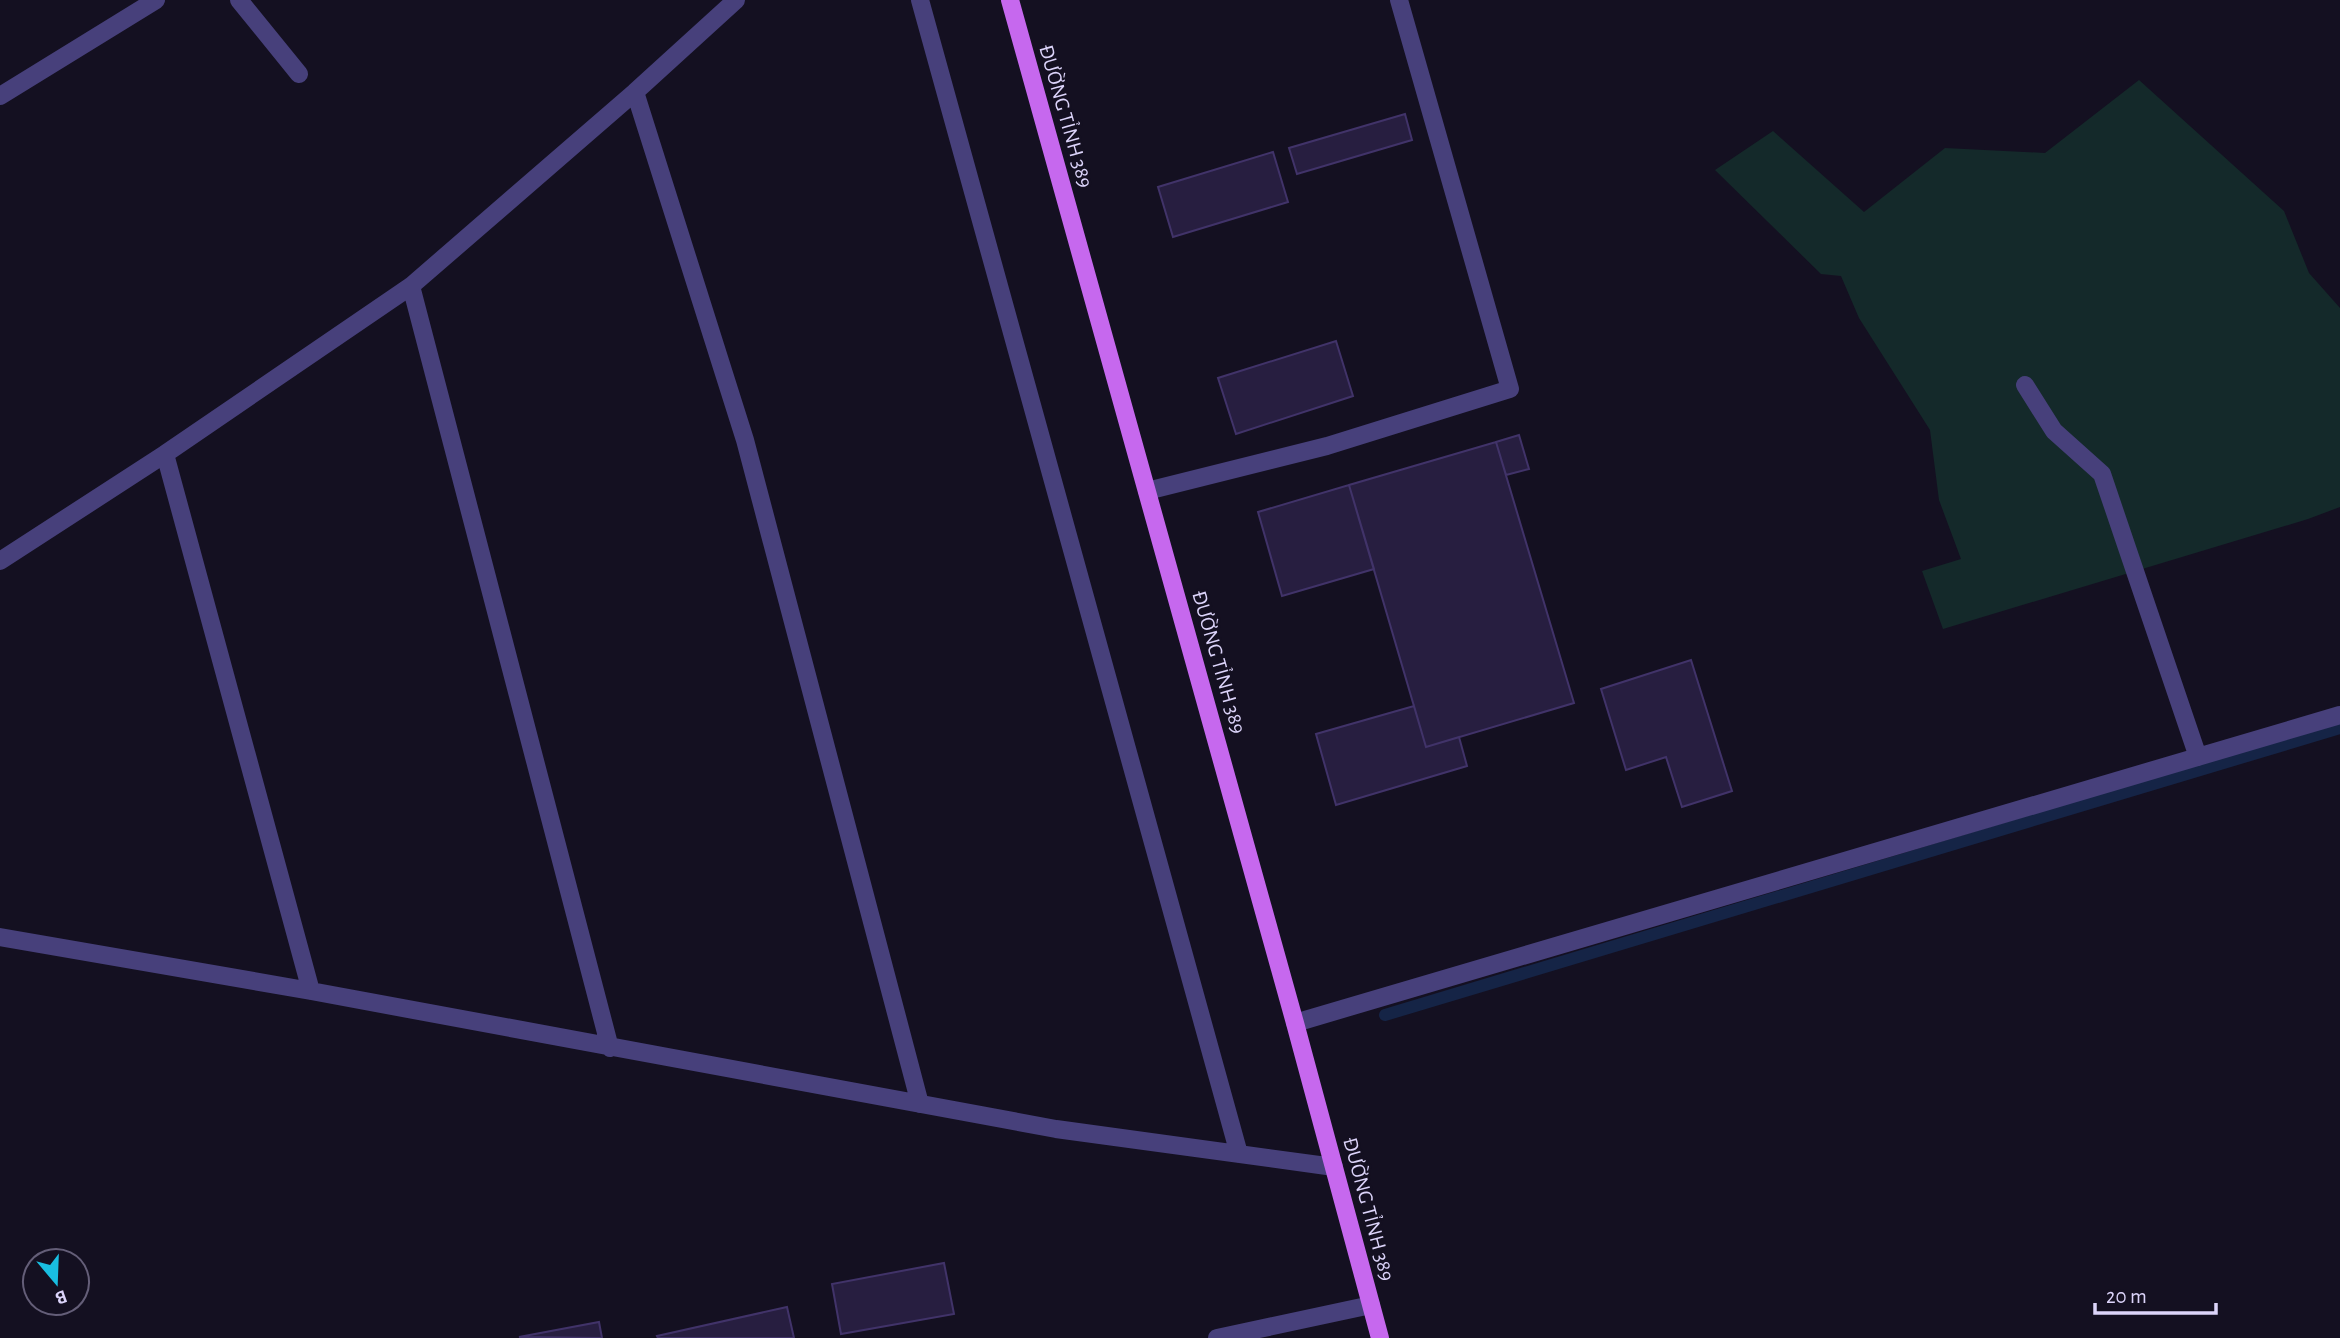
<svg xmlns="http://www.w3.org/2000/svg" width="2340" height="1338" viewBox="0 0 2340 1338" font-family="'Alegreya Sans',sans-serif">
  <rect width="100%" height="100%" fill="#141021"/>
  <!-- green -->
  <path fill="#14292a" d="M2139,80l145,131 25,62 31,35v199l-32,12 -365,110 -21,-58 39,-12 -22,-59 -9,-70 -71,-112 -18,-42 -20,-2 -106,-104 58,-39 91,81 81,-64 100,5z"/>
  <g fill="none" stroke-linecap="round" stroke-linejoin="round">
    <!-- stream -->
    <path stroke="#152446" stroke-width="12" d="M1385,1015l955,-287"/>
  </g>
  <!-- building -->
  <path fill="#271e40" stroke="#413369" stroke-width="2" d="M1405,114l7,26 -115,34 -8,-26z
    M1273,152l15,50 -115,35 -15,-50z
    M1336,341l17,55 -117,38 -18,-56z
    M1519,435l10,34 -23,6 -10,-33z
    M1496,442l78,261 -148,44 -77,-262z
    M1349,485l25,84 -92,27 -24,-84z
    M1691,660l41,131 -50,16 -16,-50 -40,13 -25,-81z
    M1414,706l12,41 33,-10 8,29 -131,39 -20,-71z
    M944,1263l10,51 -113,20 -9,-50z
    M787,1307l7,31h-136l-1,-2z
    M599,1322l3,16 -83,-1z"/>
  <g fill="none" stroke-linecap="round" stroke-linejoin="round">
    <!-- service -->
    <path stroke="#47407b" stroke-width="18" d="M1147,491l180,-45 183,-57 -111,-389
      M1217,1338l154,-33"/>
    <!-- minor -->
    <path stroke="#47407b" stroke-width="18" d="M239,0l60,74
      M920,0l319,1154
      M635,92l110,348 175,664
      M0,96l156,-96
      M411,286l199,762
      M2025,385l29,46 48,43 96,283
      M165,454l146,537
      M0,561l165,-107 246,-168 224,-194 101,-92
      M0,937l311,54 745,138 278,38
      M1295,1023l1045,-308"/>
    <!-- primary -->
    <path stroke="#c668ee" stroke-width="18" d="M1010,0l285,1023 85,315"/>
  </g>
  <g text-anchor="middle" stroke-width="5" stroke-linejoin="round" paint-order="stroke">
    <!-- street labels -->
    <g font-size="21" fill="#dcd4fa" stroke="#141021">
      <text transform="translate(1066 116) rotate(74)" y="7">ĐƯỜNG TỈNH 389</text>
      <text transform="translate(1219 662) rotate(74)" y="7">ĐƯỜNG TỈNH 389</text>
      <text transform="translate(1369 1209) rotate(75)" y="7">ĐƯỜNG TỈNH 389</text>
    </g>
  </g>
  <!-- north arrow -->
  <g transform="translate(56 1282) rotate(161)"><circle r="33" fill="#141021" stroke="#645e78" stroke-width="2"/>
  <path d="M0-5L12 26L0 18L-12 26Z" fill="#19bee1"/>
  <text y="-10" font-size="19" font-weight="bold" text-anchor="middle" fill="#dcd4fa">B</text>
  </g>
  <!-- scale -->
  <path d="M2095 1303v10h121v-10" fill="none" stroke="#dcd4fa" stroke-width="3.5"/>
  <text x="2106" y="1303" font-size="21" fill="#dcd4fa" stroke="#141021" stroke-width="5" paint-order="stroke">20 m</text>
</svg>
